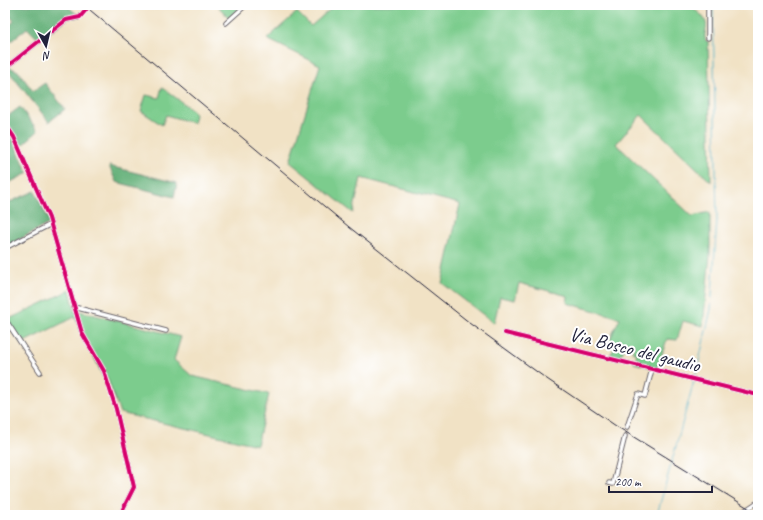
<svg xmlns="http://www.w3.org/2000/svg" width="763" height="520" viewBox="0 0 763 520" font-family="Caveat,sans-serif">
  <rect width="100%" height="100%" fill="#fff"/>
  <filter id="ink" filterUnits="userSpaceOnUse"><feTurbulence type="fractalNoise" baseFrequency=".025" numOctaves="2"/><feDisplacementMap in="SourceGraphic" scale="8" xChannelSelector="R" yChannelSelector="G"/><feConvolveMatrix kernelMatrix="1 2 1 2 8 2 1 2 1" color-interpolation-filters="sRGB"/></filter>
  <filter id="wash" filterUnits="userSpaceOnUse"><feTurbulence type="fractalNoise" baseFrequency=".012" numOctaves="4" result="noise"/><feDisplacementMap in="SourceGraphic" scale="16" xChannelSelector="R" yChannelSelector="G"/><feGaussianBlur stdDeviation="0.9" result="paint"/><feColorMatrix in="noise" values="0 0 0 0 0 0 0 0 0 0 0 0 0 0 0 0 0 1.4 0 .05"/><feComposite in="paint" operator="in"/></filter>
  <g filter="url(#wash)">
    <rect width="100%" height="100%" fill="#f1e2c5"/>
    <!-- green -->
    <path fill="#7bcc8d" stroke="#4e7764" d="M217,5h26l-14,13z
      M335,5h355c7,6 19,14 16,24 -1,4 -2,8 0,12h2l3,141 -70,-67 -25,29 76,72 18,-4v42l-7,72 -20,-5 -6,19 -10,-1 -10,30 -23,-6 3,-9 -5,-2 2,-7 -5,-3 -11,17 -9,-2 8,-13 -7,-5 10,-21 -53,-15 1,-7 -49,-13 -4,17 -15,-3 -6,26 -52,-40 18,-79 -99,-26 -8,35 -63,-51 30,-97 -53,-26 30,-27 14,14z
      M162,87l31,24 2,4 -2,8 -27,-8 -4,10 -21,-14 5,-16 13,3z
      M70,290l5,22 4,-1 102,26 -7,23 18,16 77,18 -12,51 -137,-32 -13,-36h-4c-8,-20 -20,-39 -28,-60l-53,26 -15,-23z"/>
    <!-- forest -->
    <path fill="#64b078" stroke="#43695a" d="M5,5h61l13,11 -11,2 -29,22 -12,-12 -22,18v-17l9,-8 -9,-10z
      M9,67l9,4 15,20 12,-8 20,26 -16,13 -43,-54z
      M20,107l18,24 -18,16 -15,-27v-2z
      M12,138l16,35 -23,12v-43z
      M109,166l68,17 -3,14 -58,-15z
      M35,191l15,32 -45,24v-43z"/>
    <g fill="none" stroke-linecap="round" stroke-linejoin="round">
      <!-- stream -->
      <path stroke="#44aac4" stroke-width="1" d="M695,378l16,-69 6,-89 -4,-215
        M657,515l37,-134"/>
    </g>
  </g>
  <g filter="url(#ink)">
    <g fill="none" stroke-linecap="round" stroke-linejoin="round">
      <!-- street-tunnel -->
      <path stroke="#c8bca9" stroke-width="3.5" stroke-dasharray="3.5 2" stroke-linecap="butt" d="M85,11l5,-6
        M625,436l2,-9"/>
      <!-- street casing -->
      <g stroke="#6a656b" stroke-width="5.5">
        <path id="street" d="M708,5v33
          M226,23l20,-18
          M5,68l61,-48 12,-2 7,-7
          M5,124l9,13 35,81 33,115 22,38 12,38 18,78 -14,28
          M5,248l46,-24
          M74,307l92,24
          M5,319l35,53
          M505,333l253,62
          M627,427l11,-33 7,2 7,-27
          M609,483l4,1 12,-48
          M738,515l20,-13"/>
      </g>
      <!-- street -->
      <use href="#street" stroke="#fff" stroke-width="3.5"/>
      <!-- rail -->
      <path stroke="#22223b" stroke-width="1" d="M84,5l265,222 121,96 74,54 72,49 142,88"/>
      <!-- cycleway casing -->
      <g stroke="#fff" stroke-width="6">
        <path id="cycleway" d="M5,68l61,-48 14,-3 10,-12
          M5,124l9,13 35,81 33,115 22,38 12,38 18,78 -14,28
          M505,333l253,62"/>
      </g>
      <!-- cycleway -->
      <use href="#cycleway" stroke="#d6006c" stroke-width="4"/>
    </g>
  </g>
  <g text-anchor="middle" stroke-width="4" stroke-linejoin="round" paint-order="stroke">
    <!-- street labels -->
    <g font-size="20" fill="#22223b" stroke="#fff">
      <text transform="translate(635 349) rotate(14)" y="7">Via Bosco del gaudio</text>
    </g>
  </g>
  <!-- margin -->
  <rect width="763" height="520" fill="none" stroke="#fff" stroke-width="20"/>
  <!-- north arrow -->
  <g transform="translate(46 46) rotate(172)" stroke="#ffffff" stroke-width="3" paint-order="stroke">
  <path d="M0-3L7 15L0 10L-7 15Z" fill="#22223b"/>
  <text y="-6" font-size="11" font-weight="bold" text-anchor="middle" fill="#22223b">N</text>
  </g>
  <!-- scale -->
  <path d="M609 486v6h103v-6" fill="none" stroke="#22223b" stroke-width="2"/>
  <text x="615" y="486" font-size="12" fill="#22223b" stroke="#ffffff" stroke-width="3" paint-order="stroke">200 m</text>
</svg>
